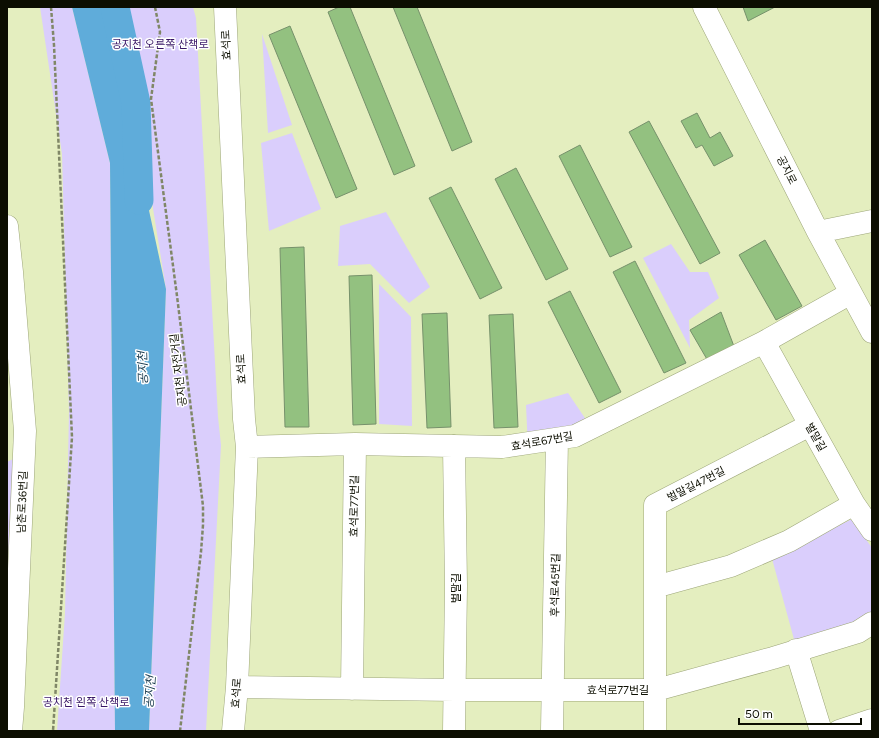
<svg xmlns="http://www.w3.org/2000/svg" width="879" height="738" viewBox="0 0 879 738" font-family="Figtree,'Noto Sans KR',sans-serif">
  <rect width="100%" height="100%" fill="#e4eebf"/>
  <!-- green -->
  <path fill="#dacefc" d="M40,7h32l38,156 5,568h-58l8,-118 4,-201 -7,-258z
    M115,7h78l3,11 22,399 3,28 -15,286h-57l17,-442 -30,-186z
    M262,34l30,91 -24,8z
    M292,133l29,76 -52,22 -8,-88z
    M386,212l44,75 -21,16 -39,-39 -32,2 2,-40z
    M671,244l19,28h18l11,26 -30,22 1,28 -47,-90z
    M379,284l32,33 1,109 -33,-2z
    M568,393l23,34 -63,22 -2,-44z
    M13,459v66l-6,66v-129z
    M852,519l20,29v71l-77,24 -24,-88 41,-16z"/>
  <!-- water -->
  <path fill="#5facda" d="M72,7h33l61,282 -17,442h-34l-5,-568z"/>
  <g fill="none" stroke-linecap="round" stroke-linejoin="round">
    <!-- river -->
    <path stroke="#5facda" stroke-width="29" d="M115,7l21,96 3,97"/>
  </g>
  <!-- building -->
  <path fill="#93c180" stroke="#76916b" d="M339,7h11l65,159 -21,9 -66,-163z
    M393,7h24l55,135 -20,9z
    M743,7h32l-27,14z
    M290,26l67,163 -21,9 -67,-163z
    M697,113l13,25 10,-6 13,24 -19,10 -12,-21 -6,3 -15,-27z
    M649,121l71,132 -20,11 -71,-132z
    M580,145l52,102 -22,10 -51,-101z
    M516,168l52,101 -22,11 -51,-101z
    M451,187l51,101 -22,11 -51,-101z
    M765,240l37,66 -26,14 -37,-65z
    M304,247l5,180h-24l-5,-179z
    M635,261l51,102 -22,10 -51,-101z
    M372,275l4,149 -23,1 -4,-149z
    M570,291l51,101 -22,11 -51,-101z
    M721,312l14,37 -27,12 -18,-31z
    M447,313l4,114 -24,1 -5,-114z
    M513,314l5,113 -24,1 -5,-113z"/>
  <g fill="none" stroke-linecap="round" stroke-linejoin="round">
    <!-- minor casing -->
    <g stroke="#9da679" stroke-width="23">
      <path id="minor" d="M225,7l19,412 3,28 -10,240 -4,44
        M704,7l114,225 54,100
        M7,226l5,46 13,159 -12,276 -2,24
        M818,232l54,-11
        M764,342l90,162 18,26
        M247,447l108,-3 147,3 73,-11 189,-94 87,-49
        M655,587l76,-21 58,-25 65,-37
        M796,650l25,81
        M237,687l218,3h201l117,-32 85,-26 14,-9
        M352,689l3,-245
        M454,731l2,-145 -2,-140
        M552,731l5,-292
        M655,731v-226l155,-80
        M839,731l33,-11"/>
    </g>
    <!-- path -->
    <path stroke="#808767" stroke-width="2.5" stroke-dasharray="4 2" stroke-linecap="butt" d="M51,7l3,38 18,392 -19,294
      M155,7l5,25 -9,67 26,197 26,210v19l-2,27 -21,179"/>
    <!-- minor -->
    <use href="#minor" stroke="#fff" stroke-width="22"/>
  </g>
  <g text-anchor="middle" stroke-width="3" stroke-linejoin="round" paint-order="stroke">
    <!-- park labels -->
    <g font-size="11" fill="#371566" stroke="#fff">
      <text x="160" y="48">공지천 오른쪽 산책로</text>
      <text x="86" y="706">공치천 왼쪽 산책로</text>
    </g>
    <!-- street labels -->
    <g font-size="11" fill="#0c0e01" stroke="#fff">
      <text transform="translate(226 45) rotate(-93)" y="4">효석로</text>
      <text transform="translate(787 170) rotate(63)" y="4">공지로</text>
      <text transform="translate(241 369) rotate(-93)" y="4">효석로</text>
      <text transform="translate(178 370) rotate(-97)" y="4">공지천 자전거길</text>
      <text transform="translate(816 437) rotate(60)" y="4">벌말길</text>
      <text transform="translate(542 441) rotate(-10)" y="4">효석로67번길</text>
      <text transform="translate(696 484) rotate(-27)" y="4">벌말길47번길</text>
      <text transform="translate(22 502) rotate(-88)" y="4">남춘로36번길</text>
      <text transform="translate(354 506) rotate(-89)" y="4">효석로77번길</text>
      <text transform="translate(555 585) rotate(-89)" y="4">후석로45번길</text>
      <text transform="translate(456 588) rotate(-90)" y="4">벌말길</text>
      <text x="618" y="694">효석로77번길</text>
      <text transform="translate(236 693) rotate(-86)" y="4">효석로</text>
    </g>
    <!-- water labels -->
    <g font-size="12" font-style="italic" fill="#16384c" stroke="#fff">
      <text transform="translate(143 368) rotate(-92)" y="4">공지천</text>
      <text transform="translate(150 692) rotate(-86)" y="4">공지천</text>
    </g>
  </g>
  <!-- border -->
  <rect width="879" height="738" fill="none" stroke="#0c0e01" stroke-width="16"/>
  <!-- scale -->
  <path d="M739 718v6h122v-6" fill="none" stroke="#0c0e01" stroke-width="2"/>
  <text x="745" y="718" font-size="12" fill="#0c0e01" stroke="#ffffff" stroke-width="3" paint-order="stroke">50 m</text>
</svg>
